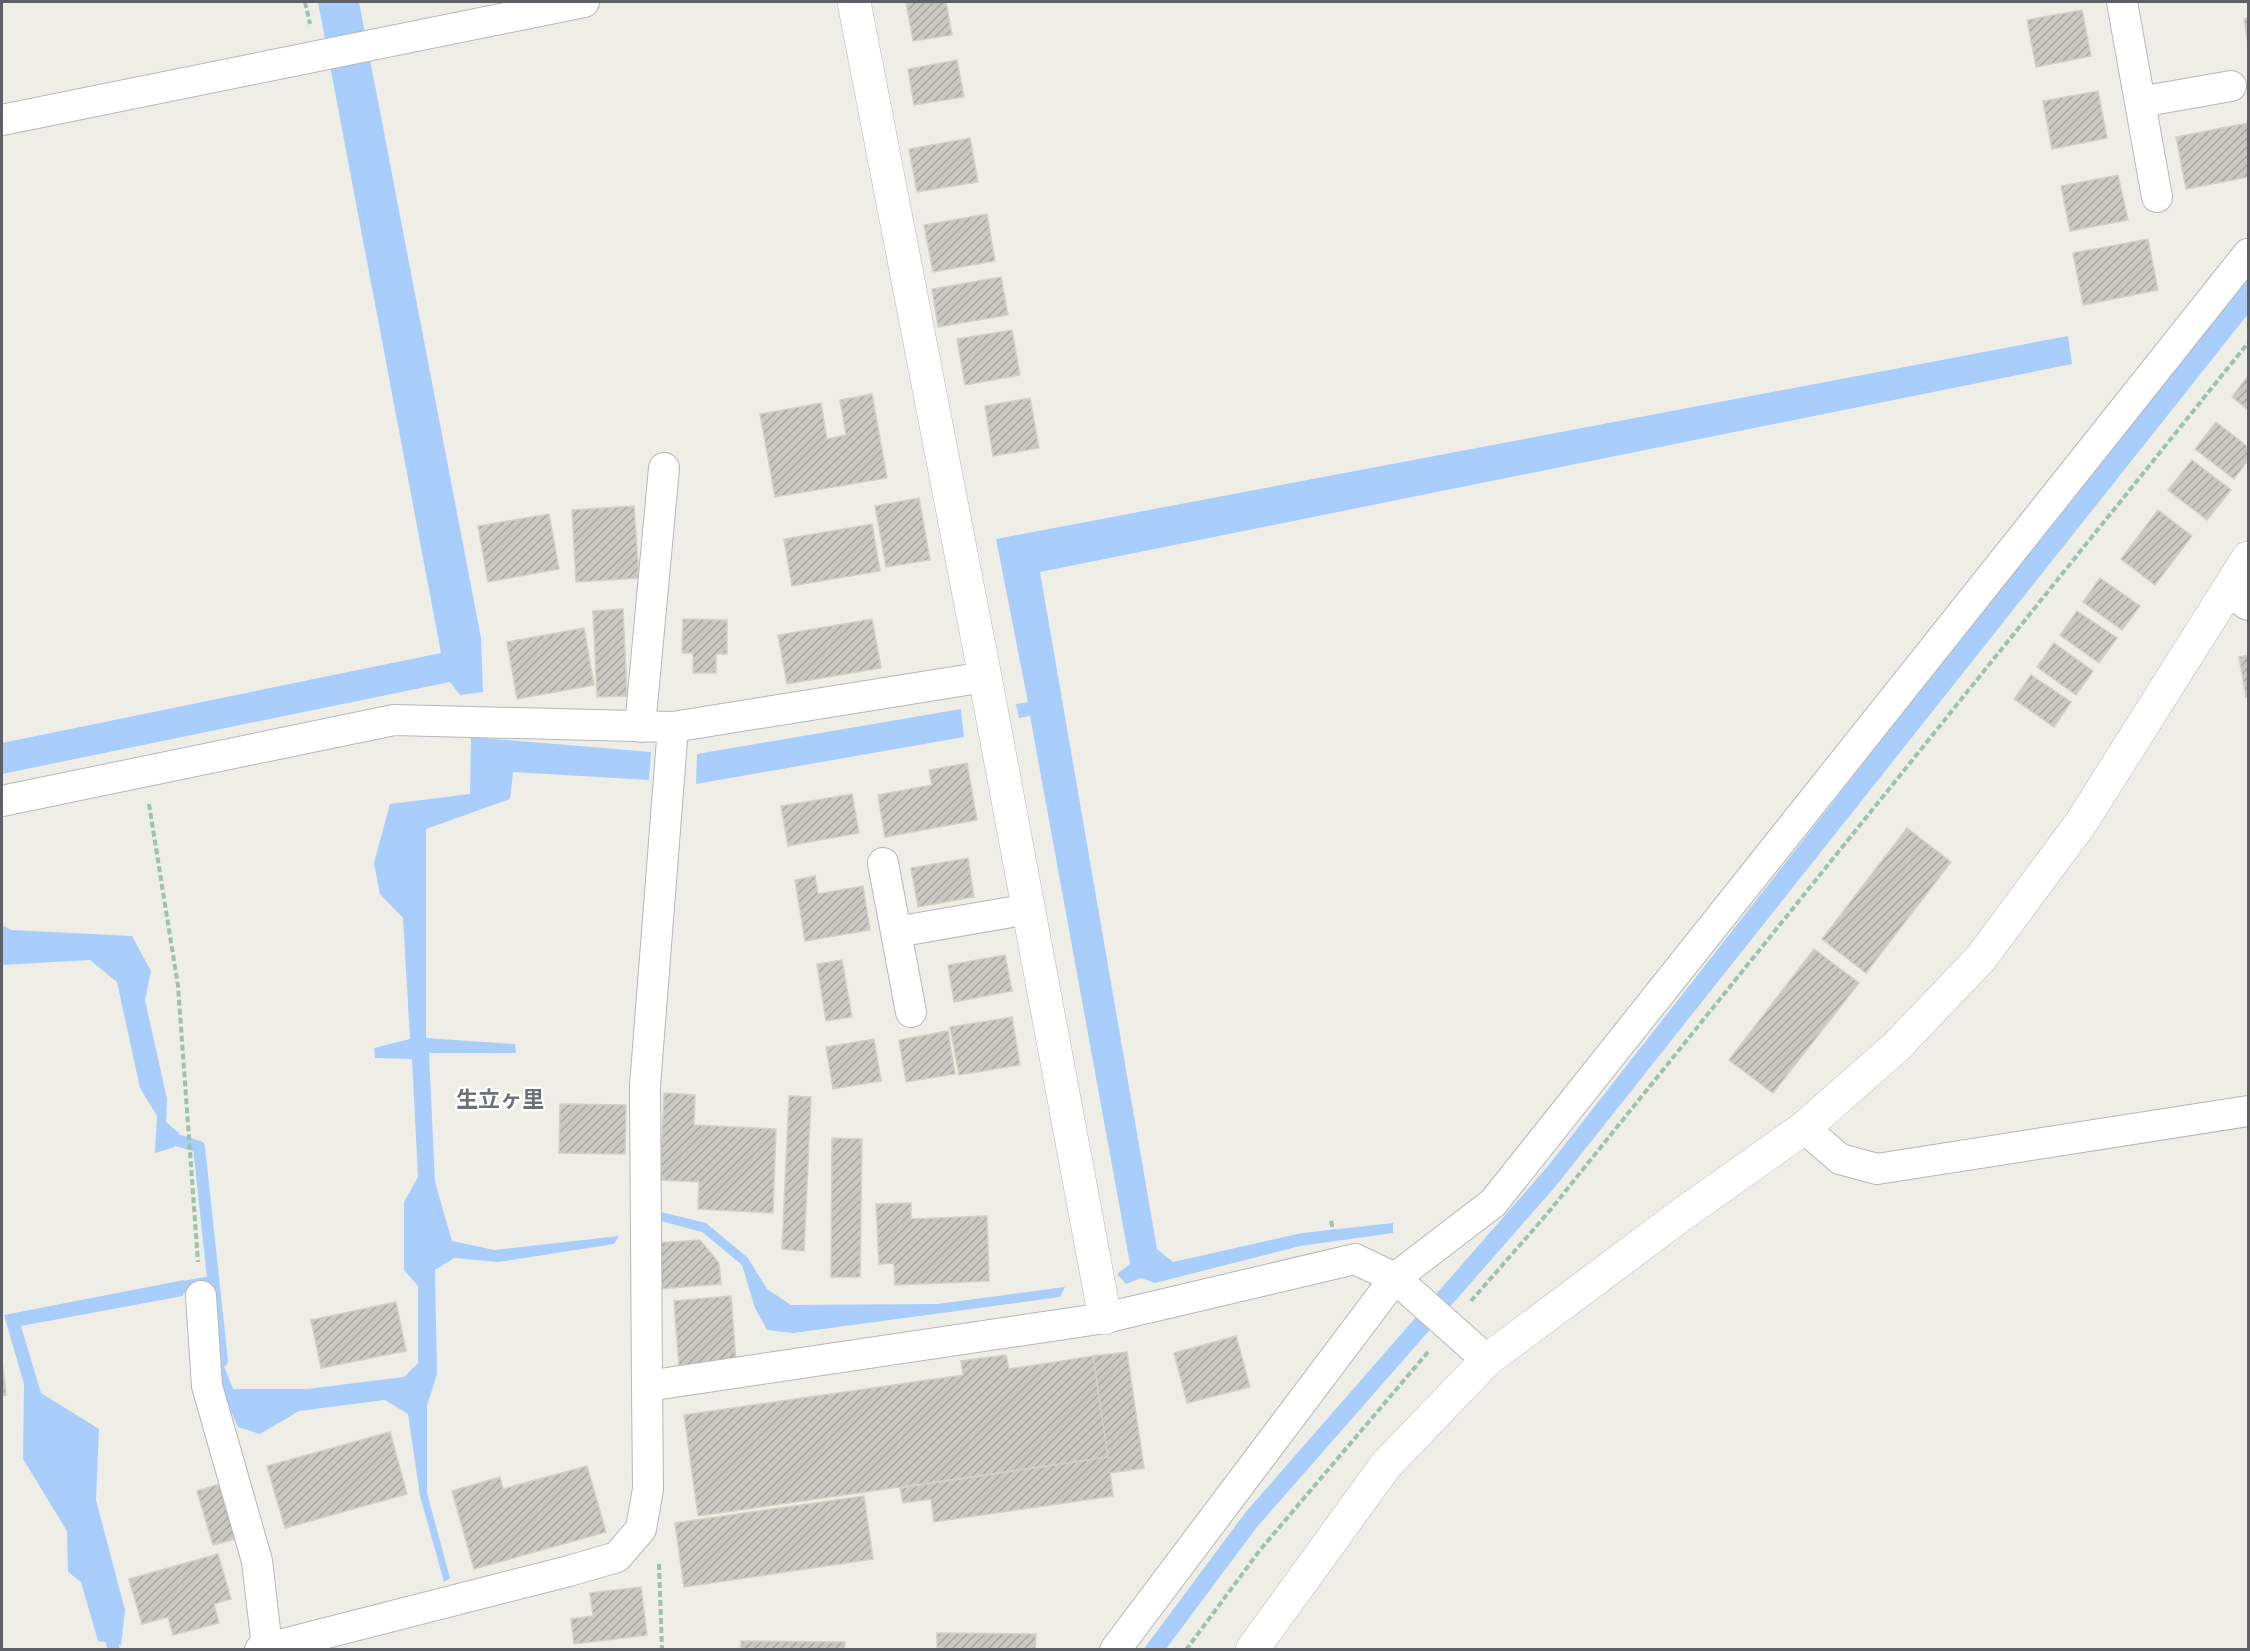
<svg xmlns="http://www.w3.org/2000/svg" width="2250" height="1651" viewBox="0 0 2250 1651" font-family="'Archivo Narrow','Noto Sans JP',sans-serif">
  <defs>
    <pattern id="building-hatch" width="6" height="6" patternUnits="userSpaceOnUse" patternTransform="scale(1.5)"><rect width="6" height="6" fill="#cac8c2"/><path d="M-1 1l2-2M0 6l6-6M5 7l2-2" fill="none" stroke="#a7a6a1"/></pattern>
  </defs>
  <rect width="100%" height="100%" fill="#efeee6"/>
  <!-- water -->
  <path fill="#a9cefb" d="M318,2h41l122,636 2,54 -23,3 -10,-13 -448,92v-31l439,-90z
    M2248,272v42l-693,873 -298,340 -91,122 -23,1 102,-137 303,-347z
    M2068,336l4,28 -1032,208 117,677 16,13 129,-29 91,-10v10l-93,13 -145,37 -14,-5 -15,6 -9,-10 13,-10 -100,-548 -11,2 -3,-14 12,-2 -32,-163z
    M961,709l3,28 -268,47 1,-30z
    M471,737l180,15 -2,28 -136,-8 -3,27 -84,30v209l89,6 1,9h-87l6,129 17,59 42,9 125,-14 -5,8 -116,18 -44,-4 -19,12 2,104 -10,32v87l23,85 -6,4 -24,-86 -12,-82 -23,-14 -86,11 -39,23 -22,-7 -17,-38 1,-28 11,28h74l97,-12 14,-14v-77l-14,-16v-68l14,-25 -6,-118 -37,-1 -1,-10 36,-9 -7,-121 -23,-24 -6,-31 16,-59 80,-10z
    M2,925l9,5 121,6 19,35 -6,29 22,99 -1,23 13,11 -4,14 -20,6 2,-37 -17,-28 -23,-106 -27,-22 -88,5z
    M657,1211l49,12 42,35 19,31 24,16 146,-1 128,-17 -5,10 -267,36 -26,-3 -12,-22 -13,-43 -40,-33 -45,-12z
    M184,1280l-1,16 -162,30 20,67 58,36 -3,71 29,110 -4,35 -23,-4 -17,-59 -13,-10 -1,-41 -44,-72 1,-75 -20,-69z"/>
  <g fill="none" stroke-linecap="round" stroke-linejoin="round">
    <!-- stream -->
    <path stroke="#a9cefb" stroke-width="12" d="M177,1140l22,7 23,214
      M184,1287l22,-4
      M112,1643l2,7"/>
  </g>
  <!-- building -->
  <path fill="url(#building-hatch)" stroke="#d4d1c4" stroke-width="1.5" d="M906,2h40l6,33 -39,6z
    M2082,10l9,46 -55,11 -9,-47z
    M2248,18v26l-4,-25z
    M957,60l7,37 -50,8 -6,-36z
    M2098,91l9,47 -55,11 -9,-48z
    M2248,123v54l-62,12 -10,-52z
    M970,138l8,44 -61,10 -8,-43z
    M2118,175l10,45 -58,11 -9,-45z
    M987,214l8,47 -62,11 -9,-47z
    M2148,239l10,51 -75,15 -10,-52z
    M1001,277l7,38 -70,12 -6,-38z
    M1012,330l8,45 -55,10 -8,-46z
    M2248,376v34l-16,-13z
    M872,394l15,84 -112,19 -15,-83 61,-11 6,36 19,-4 -6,-35z
    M1030,398l9,50 -46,8 -8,-50z
    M2216,422l32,25v13l-14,19 -39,-30z
    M2192,460l39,30 -24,30 -39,-30z
    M919,498l11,62 -44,7 -11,-61z
    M634,506l5,72 -63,4 -4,-72z
    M2158,510l34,26 -37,49 -34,-26z
    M549,514l10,55 -71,13 -10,-56z
    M872,524l8,47 -88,15 -8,-47z
    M2100,578l40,28 -18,24 -39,-28z
    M623,609l4,87 -30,1 -4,-86z
    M2077,611l40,27 -18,25 -39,-28z
    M683,619l44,1v34h-11v19h-23v-20h-11z
    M872,619l9,49 -94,16 -9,-49z
    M584,628l10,57 -77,14 -10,-57z
    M2054,643l39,28 -17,24 -39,-28z
    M2248,655v42h-2l-7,-40z
    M2031,675l40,27 -17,25 -40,-28z
    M967,763l10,57 -92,17 -7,-42 54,-10 -3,-15z
    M852,794l7,39 -71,13 -7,-40z
    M1907,828l44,34 -85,111 -44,-34z
    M968,858l6,39 -56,10 -7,-39z
    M815,876l3,18 45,-8 7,44 -65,11 -10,-61z
    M1814,949l45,34 -86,110 -44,-33z
    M1005,955l7,36 -58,11 -6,-37z
    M842,960l10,57 -26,4 -9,-57z
    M1012,1017l8,48 -61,10 -9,-48z
    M948,1031l7,43 -49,8 -7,-42z
    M874,1039l7,42 -48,8 -7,-42z
    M664,1093l31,2 -1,30 82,4 -3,84 -75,-4 1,-27 -39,-2z
    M789,1096l22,1 -7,154 -22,-2z
    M560,1104l66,1 -1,49 -66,-1z
    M832,1138l30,1 -2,138h-29z
    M911,1203v16l76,-3 2,65 -94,4 -1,-22 -15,1 -3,-60z
    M700,1240l19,23 2,21 -62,5 -3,-46z
    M731,1296l5,67 -57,4 -5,-66z
    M396,1302l10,49 -85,17 -10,-48z
    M1236,1336l14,51 -63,16 -13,-50z
    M1127,1352l17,116 -34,5 3,23 -179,26 -3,-23 -28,4 -3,-15 208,-31 -15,-101z
    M1006,1355l3,14 84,-13 15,101 -410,59 -14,-101 279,-40 -2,-14z
    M2,1359l4,36 -4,1z
    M390,1432l17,62 -122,34 -18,-62z
    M587,1466l19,66 -132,37 -22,-78 48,-14 3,12z
    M220,1484l15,55 -22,6 -16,-54z
    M864,1496l9,63 -189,28 -9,-64z
    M218,1554l13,45 -17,5 5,19 -46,12 -5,-18 -26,7 -13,-45z
    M641,1587l6,48 -73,9 -3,-25 22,-3 -3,-23z
    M937,1633l99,1 -1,16h-98z
    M741,1641l104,1 -1,8h-103z"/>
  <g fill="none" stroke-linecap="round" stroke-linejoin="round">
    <!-- minor casing -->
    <g stroke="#b6b7bc" stroke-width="32">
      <path id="minor" d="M2122,2l35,195
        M2140,102l91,-16
        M2,120l582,-118
        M2228,592l20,13
        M640,727l24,-259
        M2,801l392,-81 279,7 312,-50
        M883,863l28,149
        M896,932l133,-23
        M1804,1128l36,31 37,10 371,-58
        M201,1296l6,90 50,175 10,86
        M647,1386l-2,-300 28,-359
        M260,1650l309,-79 48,-14 24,-28 7,-40 -1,-103 458,-68 250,-59 40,19 92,82
        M1115,1650l280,-372 98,-75 755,-949"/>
    </g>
    <!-- tertiary casing -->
    <g stroke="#b6b7bc" stroke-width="34">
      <path id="tertiary" d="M854,2l131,675 120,641
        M1252,1650l134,-185 101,-105 190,-142 127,-90 92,-81 85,-89 100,-135 167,-265"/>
    </g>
    <!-- path -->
    <path stroke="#9bc4ac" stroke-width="4" stroke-dasharray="6 3" stroke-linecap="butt" d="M305,2l5,22
      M149,804l29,182 20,276
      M1331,1221l2,9
      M1471,1301l76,-87 701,-871
      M659,1564l3,86
      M1186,1650l74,-100 168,-198"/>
    <!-- minor -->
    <use href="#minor" stroke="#fff" stroke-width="30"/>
    <!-- tertiary -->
    <use href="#tertiary" stroke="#fff" stroke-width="33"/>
  </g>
  <g text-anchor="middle" stroke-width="4.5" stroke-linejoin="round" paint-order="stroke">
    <!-- neighbourhood labels -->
    <g font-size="22" font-weight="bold" fill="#6e7277" stroke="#fff">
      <text x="500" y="1107">生立ヶ里</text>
    </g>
  </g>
  <!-- border -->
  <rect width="2250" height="1651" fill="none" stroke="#5d6065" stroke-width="6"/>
</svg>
